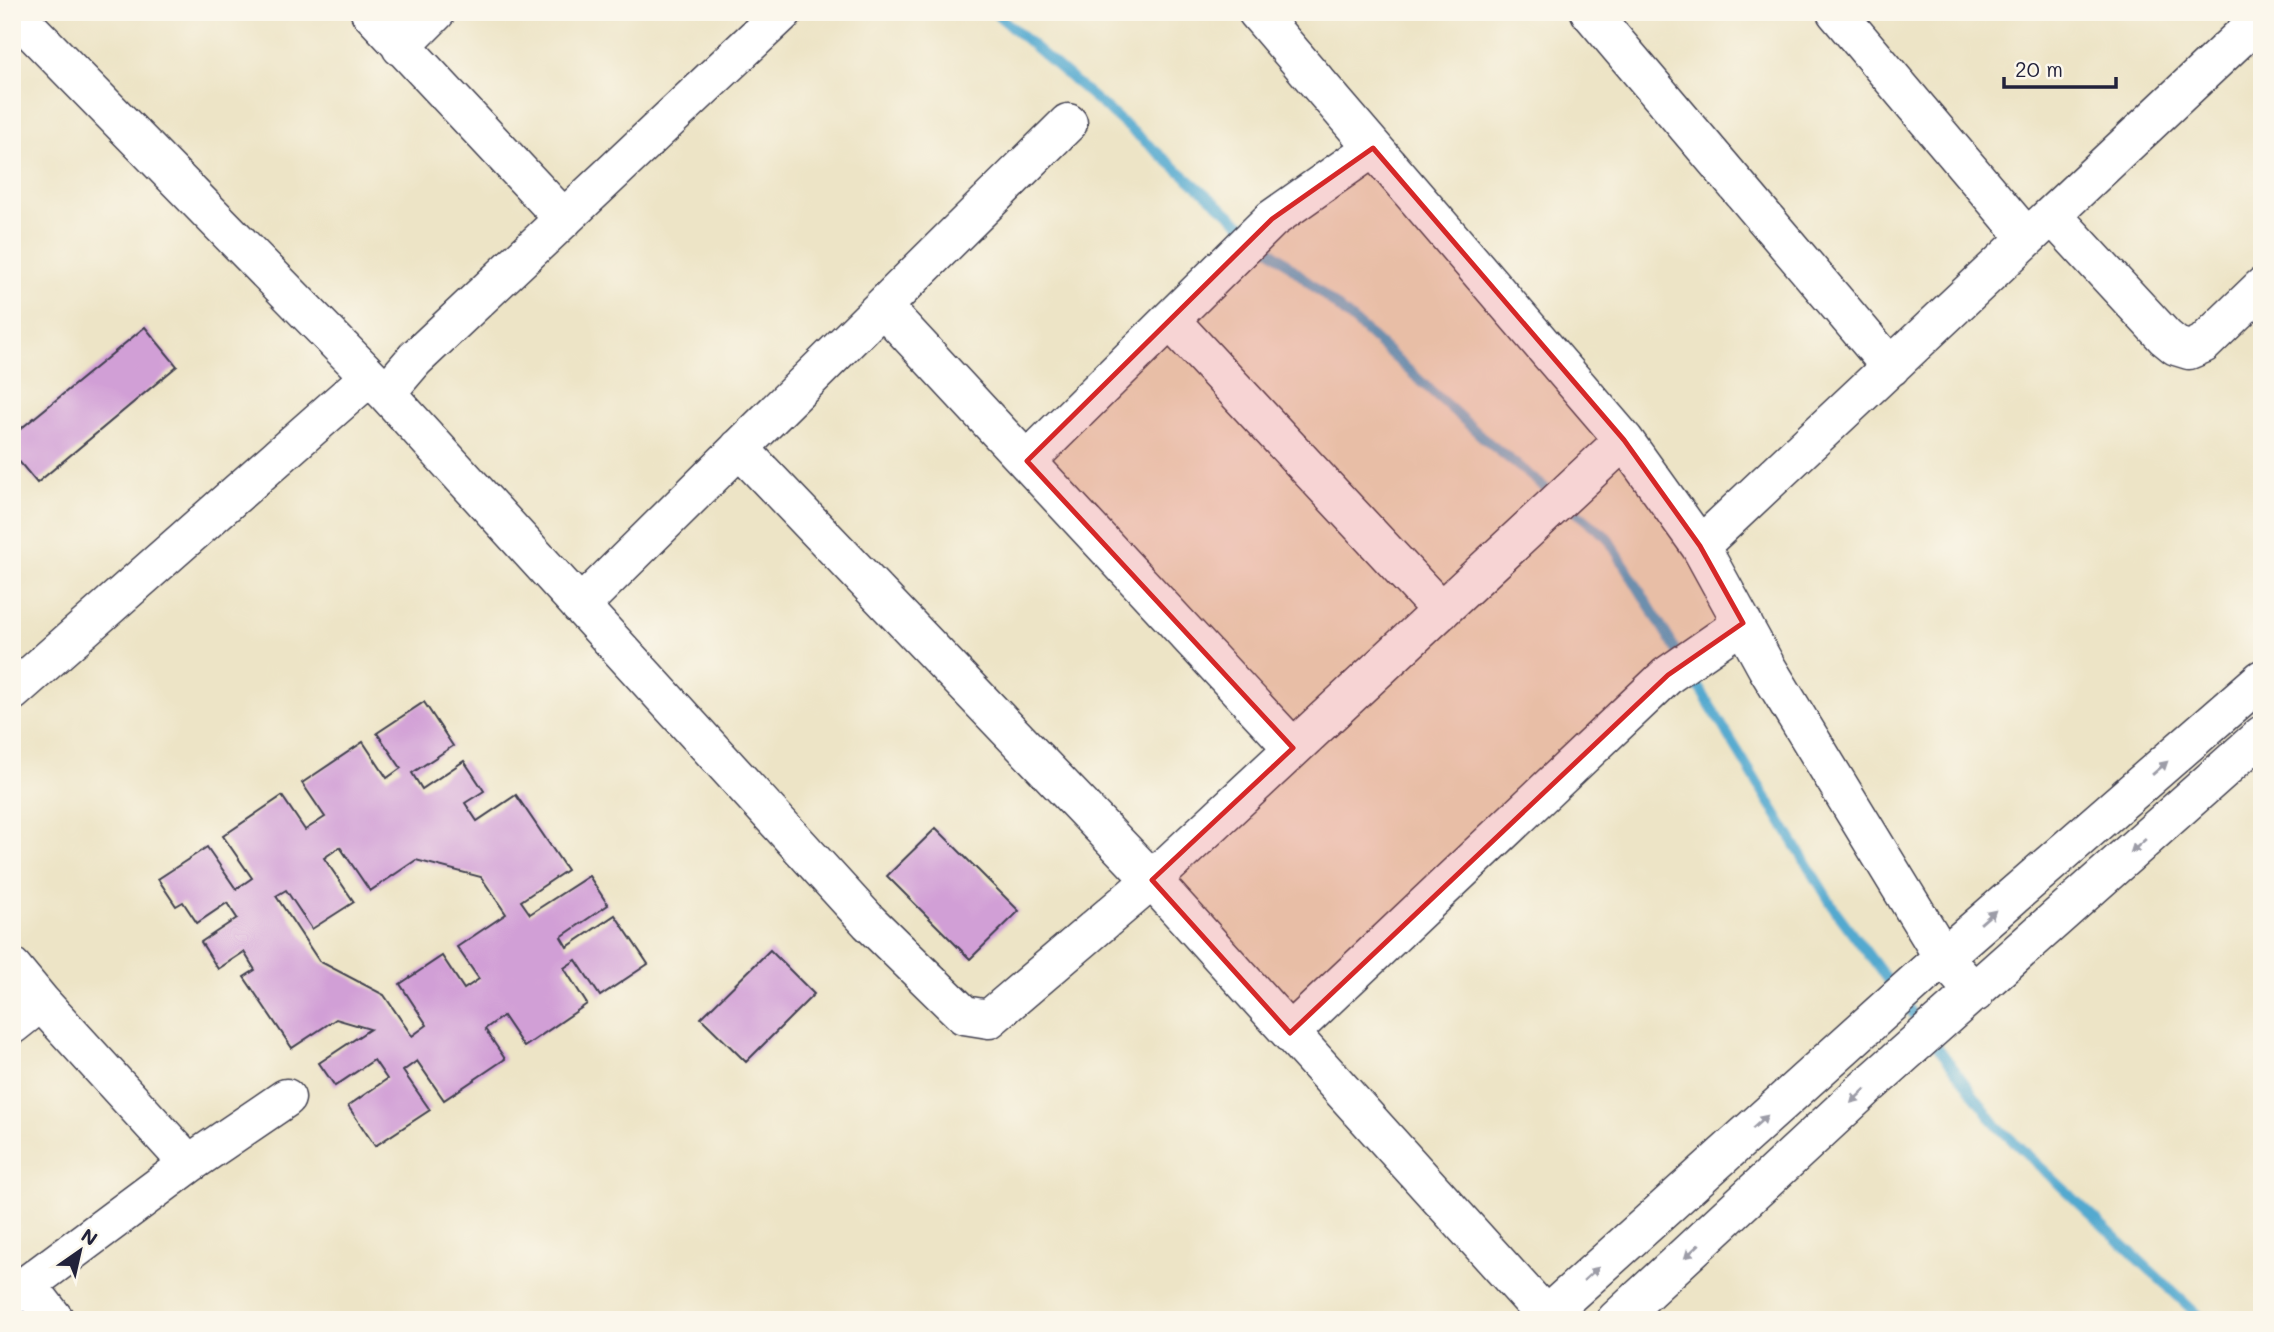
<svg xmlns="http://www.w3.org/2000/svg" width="2274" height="1332" viewBox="0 0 2274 1332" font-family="Mali,sans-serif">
  <rect width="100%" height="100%" fill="#fbf7ec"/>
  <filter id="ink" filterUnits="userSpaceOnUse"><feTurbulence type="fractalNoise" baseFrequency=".0143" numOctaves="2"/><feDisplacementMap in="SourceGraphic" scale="14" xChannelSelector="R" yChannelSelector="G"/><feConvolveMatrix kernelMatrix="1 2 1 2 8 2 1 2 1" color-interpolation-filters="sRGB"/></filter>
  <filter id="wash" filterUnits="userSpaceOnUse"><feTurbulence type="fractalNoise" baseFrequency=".00686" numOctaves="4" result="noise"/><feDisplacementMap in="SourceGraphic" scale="28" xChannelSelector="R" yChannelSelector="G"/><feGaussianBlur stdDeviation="1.57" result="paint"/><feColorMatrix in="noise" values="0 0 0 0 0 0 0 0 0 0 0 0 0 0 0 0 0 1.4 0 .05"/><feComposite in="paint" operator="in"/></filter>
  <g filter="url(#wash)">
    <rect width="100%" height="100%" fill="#ede4c6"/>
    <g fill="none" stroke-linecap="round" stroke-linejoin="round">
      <!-- stream -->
      <path stroke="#53a9cf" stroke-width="10" d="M994,12l368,316 126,114 119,95 228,373 162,216 206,194"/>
    </g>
    <g id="blocks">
      <!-- building -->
      <path fill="#d19fd6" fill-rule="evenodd" d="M145,327l32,39 -140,117 -25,-30v-17z
        M424,702l29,44 -41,27 10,16 42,-28 20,30 -19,12 12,18 39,-26 51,75 -46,31 9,13 59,-38 19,29 -47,32 6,10 48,-32 33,49 -48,32 -24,-36 -12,8 23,36 -63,43 -21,-31 -18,13 20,30 -61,41 -27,-39 -14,10 27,39 -55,36 -27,-40 39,-27 -13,-19 -39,26 -16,-23 51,-34 -34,-10 -44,29 -48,-71 11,-7 -11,-18 -26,17 -17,-27 36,-24 -10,-15 -30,20 -14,-21 -7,4 -18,-27 49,-32 29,42 16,-11 -29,-42 59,-40 23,34 20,-13 -23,-34 61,-41 24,36 14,-10 -24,-35zM340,847l30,44 46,-31 65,17 25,37 -49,33 22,32 -15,10 -22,-33 -42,28 27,41 -15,11 -28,-41 -65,-34 -43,-65 10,-6 26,39 42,-27 -30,-44z
        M936,828l83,83 -49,48 -83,-83z
        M770,950l44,44 -68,68 -45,-44z"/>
    </g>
  </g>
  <g filter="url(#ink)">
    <use href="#blocks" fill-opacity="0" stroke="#403f50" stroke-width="2"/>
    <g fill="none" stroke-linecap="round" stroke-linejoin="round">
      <!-- minor casing -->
      <g stroke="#403f50" stroke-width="41">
        <path id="minor" d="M13,12l373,381 483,529 95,93 25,4 163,-139 394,436
          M370,12l194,207
          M1257,12l367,428 76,106 67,122 176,289 32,36
          M1590,12l301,355
          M1836,12l191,226
          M401,47l35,-35
          M2052,215l113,122 11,9 13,4 14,-6 59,-57
          M883,307l410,441
          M1170,320l271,291
          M386,393l29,-34 368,-347
          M739,448l413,432 472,-440
          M1027,461l245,-242 101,-71
          M1700,546l562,-529
          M580,606l488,-483
          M12,692l357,-315
          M12,967l29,35 148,162
          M12,1025l29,-23
          M1290,1033l378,-358 75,-52
          M28,1285l27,35
          M12,1296l177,-132 97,-66
          M1541,1320l402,-363 319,-278
          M1616,1320l253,-235 393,-350"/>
      </g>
      <!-- minor -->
      <use href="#minor" stroke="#fff" stroke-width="38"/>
    </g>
    <!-- one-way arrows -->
    <defs><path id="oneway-solid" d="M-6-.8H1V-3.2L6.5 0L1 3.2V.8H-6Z" transform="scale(1.75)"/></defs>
    <g fill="#9c9ca7">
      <use href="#oneway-solid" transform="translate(2160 768) rotate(-41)"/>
      <use href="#oneway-solid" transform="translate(2138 846) rotate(138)"/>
      <use href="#oneway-solid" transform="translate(1988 917) rotate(-41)"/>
      <use href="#oneway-solid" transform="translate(1858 1096) rotate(136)"/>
      <use href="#oneway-solid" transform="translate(1760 1122) rotate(-42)"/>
      <use href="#oneway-solid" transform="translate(1692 1251) rotate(137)"/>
      <use href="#oneway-solid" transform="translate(1591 1274) rotate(-42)"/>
    </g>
  </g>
  <!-- marked area -->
  <path fill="#d62828" fill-opacity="0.2" stroke="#d62828" stroke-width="5" stroke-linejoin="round" d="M1373,148l251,292 76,106 43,77 -75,52 -378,358 -138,-153 141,-132 -266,-287 245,-242z"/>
  <!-- margin -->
  <rect width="2274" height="1332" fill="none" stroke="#fbf7ec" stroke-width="42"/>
  <!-- north arrow -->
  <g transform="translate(80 1251) rotate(34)" stroke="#fbf7ec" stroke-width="5" paint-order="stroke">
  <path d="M0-5L12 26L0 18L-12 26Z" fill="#22223b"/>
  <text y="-10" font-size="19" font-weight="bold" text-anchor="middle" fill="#22223b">N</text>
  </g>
  <!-- scale -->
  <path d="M2004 77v10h112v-10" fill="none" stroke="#22223b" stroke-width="3.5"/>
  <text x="2015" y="77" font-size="21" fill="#22223b" stroke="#fbf7ec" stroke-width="5" paint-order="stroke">20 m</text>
</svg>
